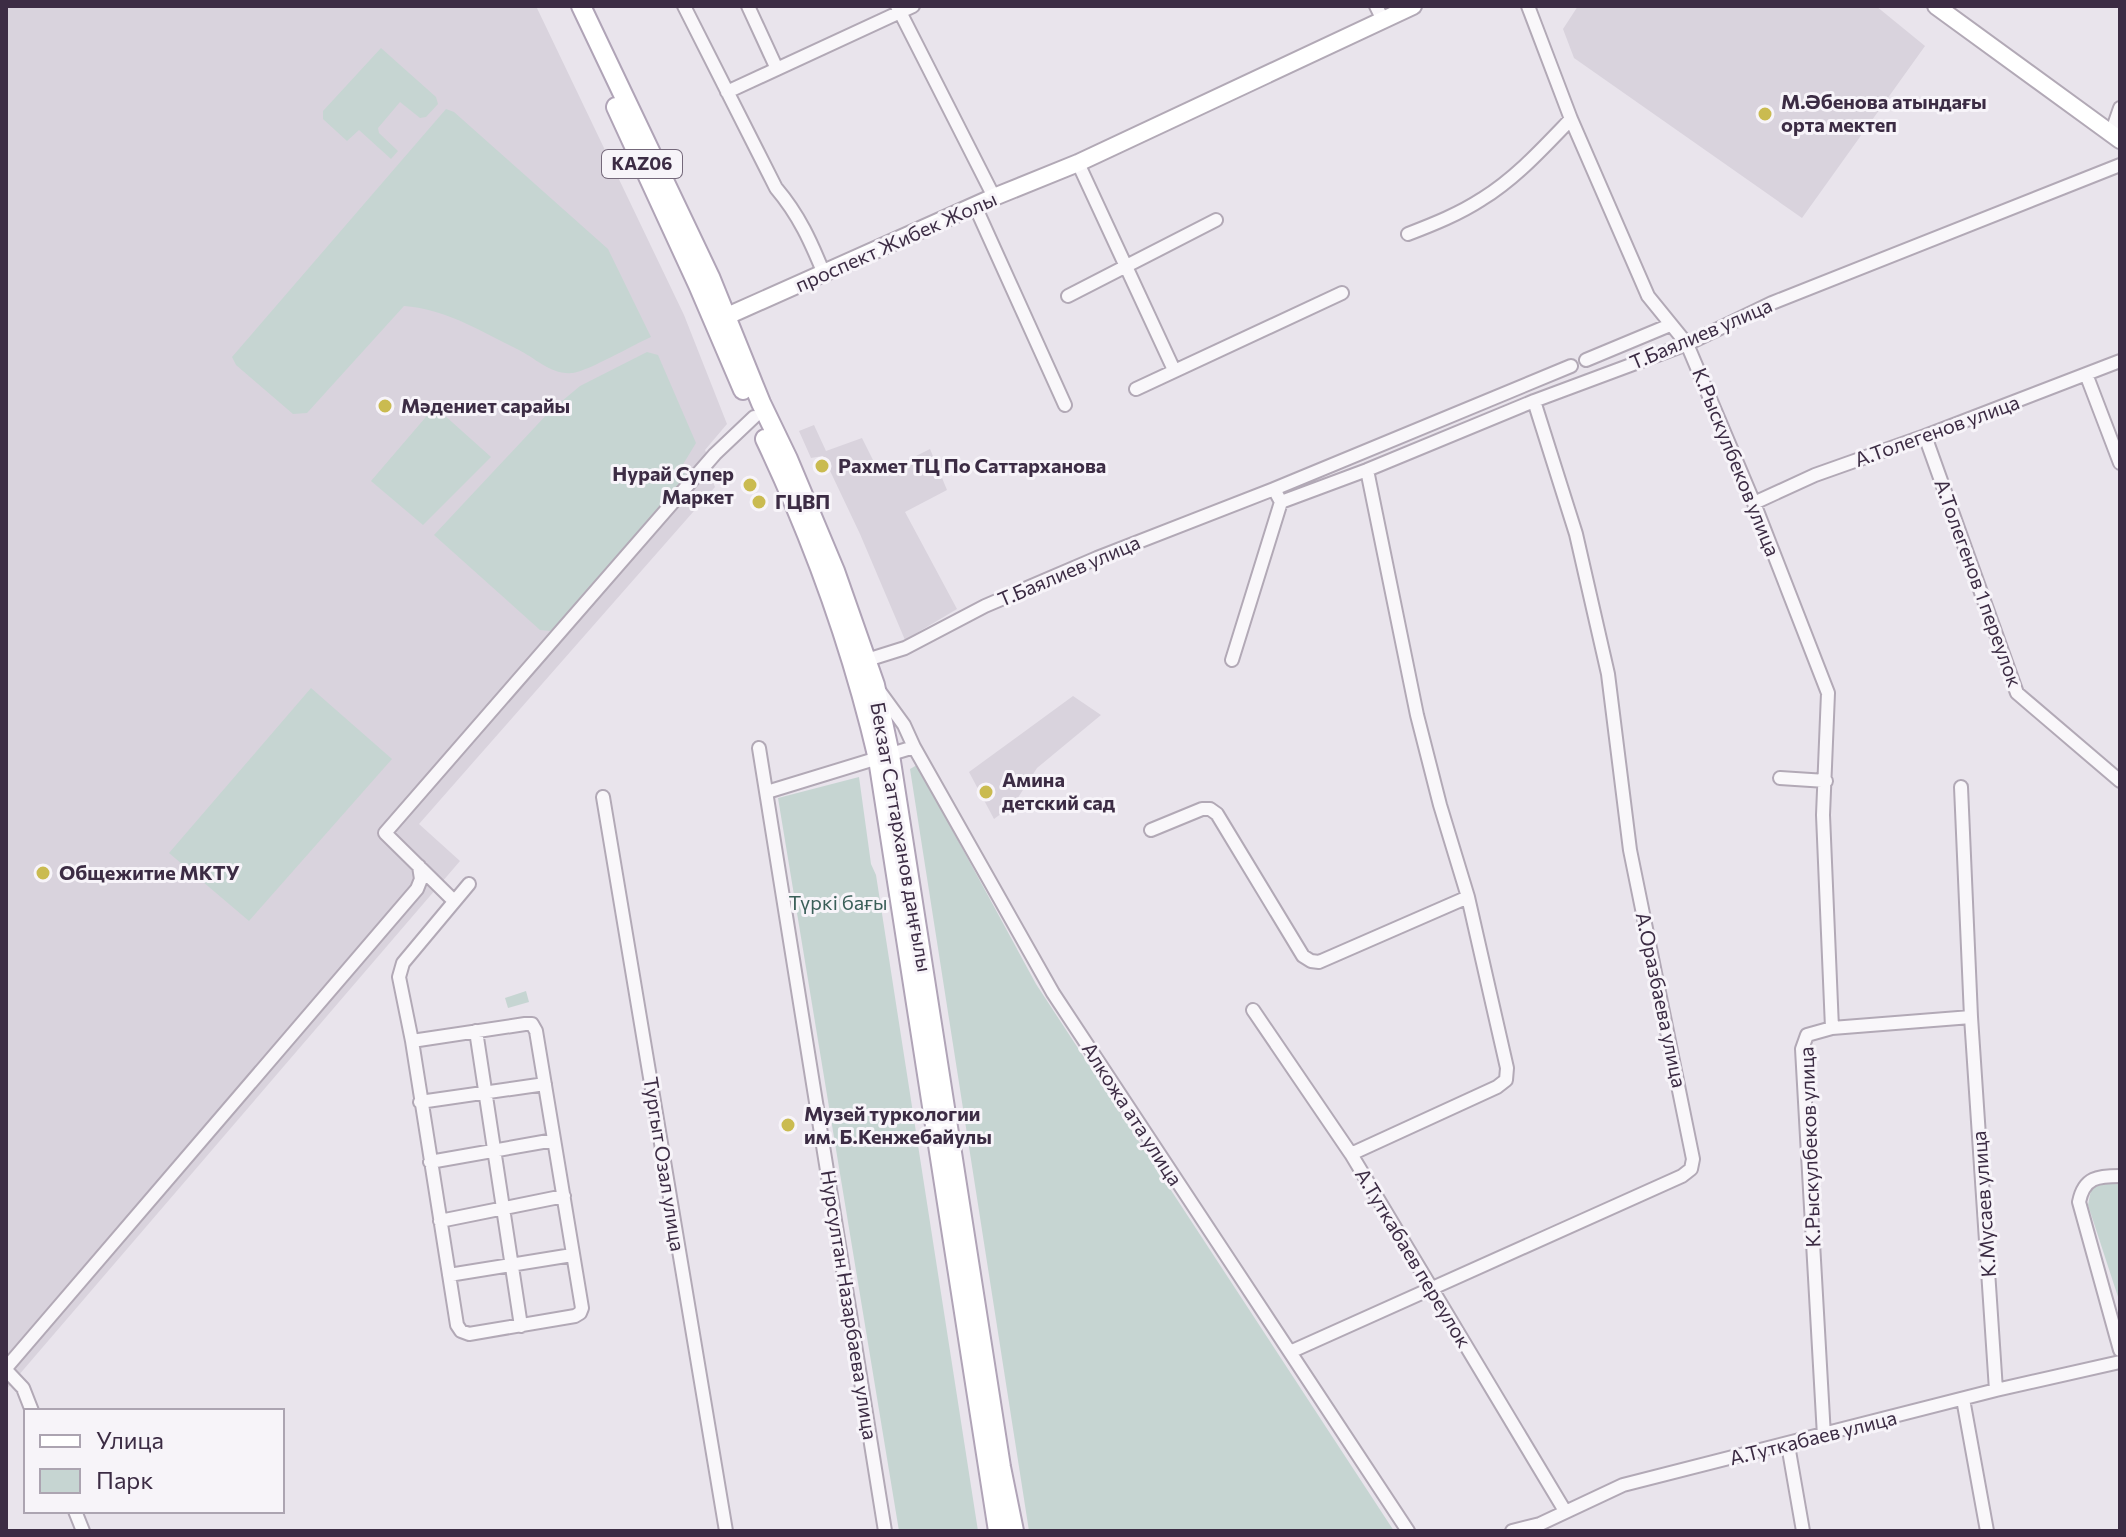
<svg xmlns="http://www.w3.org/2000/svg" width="2126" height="1537" viewBox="0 0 2126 1537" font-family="Commissioner,sans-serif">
  <rect width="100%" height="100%" fill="#e9e4ec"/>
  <!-- built -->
  <path fill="#d9d3dd" d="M6,6h530l148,309 43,109 -22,26 2,5 -4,5 12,27 -296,337 41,37 -454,529z
    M1578,6h298l49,40 -123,172 -228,-160 -11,-29z
    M814,425l12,26 36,-13 18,36 50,-25 17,41 -42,22 52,97 -52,31 -45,-106 -37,-78 -12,2 -12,-27z
    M1073,696l28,19 -64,53 -23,36 -20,15 -25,-47z"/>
  <!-- green -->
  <path fill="#c6d5d2" d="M381,48l55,49 2,7 -12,13 -6,1 -20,-16 -22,26 1,5 19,18 -7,8 -32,-29 -12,11 -24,-22v-8z
    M446,109l8,3 154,137 43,88c-18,8 -63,34 -78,36 -23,2 -37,-15 -56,-24 -37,-18 -71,-40 -113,-43l-97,107 -14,1 -57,-49 -4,-8z
    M647,352l11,3 38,88 -14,23 4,10 -135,155 -11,-1 -106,-95 116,-124 30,-25z
    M437,404l6,10 48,43 -68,68 -52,-44z
    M311,688l81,71 -143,162 -80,-68z
    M917,765l119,219 358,547h-365l-119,-762z
    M859,777l12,87 5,11 102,656h-79l-121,-733z
    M526,991l3,11 -21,6 -3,-10z
    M2120,1178v125l-32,-98 4,-20z"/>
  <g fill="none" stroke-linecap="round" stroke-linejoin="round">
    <!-- minor casing -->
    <g stroke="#b2a9b6" stroke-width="16">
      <path id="minor" d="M684,6l92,182c23,27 35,54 48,86
        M748,6l29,63
        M897,6l97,191
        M1376,6l7,14
        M1528,6l43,113 77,177 39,48 67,159 74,190 -5,122 9,213 -25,7 -5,14 22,387
        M727,92l186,-86
        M2111,134l9,-26
        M1078,163l96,207
        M975,206l90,199
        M1408,234c26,-10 51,-20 74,-35 34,-21 62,-52 89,-80
        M1068,296l148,-76
        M1586,360l84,-35
        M2086,374l34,89
        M1136,389l206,-96
        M1925,436l92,257 103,88
        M1274,489l297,-123
        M1754,503l61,-28 110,-39 195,-75
        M867,660l38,-12 80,-42 112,-48 177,-69 7,13 86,-32 167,-69 153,-57 85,-41 348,-138
        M1232,660l49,-158
        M880,692l24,33 10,22 139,246 355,538
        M759,748l126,783
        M1780,778l46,3
        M1961,787l10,230 25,373
        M767,792l147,-45
        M603,797l123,734
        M1151,830l51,-21h8l7,5 86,142 8,5 8,1 149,-65
        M454,901l-69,-68 330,-379 39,-37
        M1253,1010l98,144 214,357
        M1832,1028l139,-11
        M476,1031l45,295
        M412,1041l113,-17h7l4,7 46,277 -2,5 -5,3 -106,18 -8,-3 -4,-6 -45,-284 -13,-64 4,-14 66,-79
        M420,1102l125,-18
        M1351,1154l146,-67 9,-7 1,-12 -39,-171 -28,-92 -23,-90 -50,-245
        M430,1162l124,-22
        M2120,1176c-22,0 -36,1 -41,26l41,148
        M440,1221l124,-25
        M449,1275l123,-20
        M1290,1352l392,-176 9,-7 2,-10 -63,-309 -22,-176 -32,-140 -42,-133
        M6,1368l411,-479 4,-10 -2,-13
        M6,1370l17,18 9,23
        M1963,1399l24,132
        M1788,1445l15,86
        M75,1511l8,20
        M1512,1531l28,-7 83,-39 373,-95 124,-28"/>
    </g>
    <!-- secondary casing -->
    <g stroke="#b2a9b6" stroke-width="20">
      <path id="secondary" d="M1936,6l184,134
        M716,321l278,-124 84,-34 335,-157"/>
    </g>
    <!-- primary casing -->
    <g stroke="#b0a4b7" stroke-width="22">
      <path id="primary" d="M581,6l129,271 51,126 27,56 47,112 40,114 15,70 111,712 13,64
        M616,107l82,178 45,105
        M765,439c49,103 87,209 113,320l120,772"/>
    </g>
    <!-- minor -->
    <use href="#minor" stroke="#f9f7fa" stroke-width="12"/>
    <!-- secondary -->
    <use href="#secondary" stroke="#fff" stroke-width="16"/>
    <!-- primary -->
    <use href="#primary" stroke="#fff" stroke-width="18"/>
  </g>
  <!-- markers -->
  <g fill="#cabb50" stroke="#f7f4f9" stroke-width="3">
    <circle cx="1765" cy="114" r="8"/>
    <circle cx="385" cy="406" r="8"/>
    <circle cx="822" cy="466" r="8"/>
    <circle cx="750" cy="485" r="8"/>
    <circle cx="759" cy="502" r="8"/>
    <circle cx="986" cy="792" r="8"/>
    <circle cx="43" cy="873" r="8"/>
    <circle cx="788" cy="1125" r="8"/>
  </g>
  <g text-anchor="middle" stroke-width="6" stroke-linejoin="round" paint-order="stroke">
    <!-- shield labels -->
    <rect fill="#f7f4f9" stroke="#74687a" stroke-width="2" x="602" y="150" width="80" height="28" rx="6"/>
    <g font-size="18" font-weight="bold" fill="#3c2c44">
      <text x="642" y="170">KАZ06</text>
    </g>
    <!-- poi labels -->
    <g font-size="20" font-weight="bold" fill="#3c2c44" stroke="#f7f4f9" text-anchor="start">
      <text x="1781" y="109">М.Әбенова атындағы<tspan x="1781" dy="23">орта мектеп</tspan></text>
      <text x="401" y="413">Мәдениет сарайы</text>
      <text x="838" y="473">Рахмет ТЦ По Саттарханова</text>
      <text x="734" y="481" text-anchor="end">Нурай Супер<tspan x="734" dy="23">Маркет</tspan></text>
      <text x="775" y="509">ГЦВП</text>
      <text x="1002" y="787">Амина<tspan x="1002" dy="23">детский сад</tspan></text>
      <text x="59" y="880">Общежитие МКТУ</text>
      <text x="804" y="1121">Музей туркологии<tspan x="804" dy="23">им. Б.Кенжебайулы</tspan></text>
    </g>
    <!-- street labels -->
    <g font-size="20" fill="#3c2c44" stroke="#f7f4f9">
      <text transform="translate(896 242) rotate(-24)" y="7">проспект Жибек Жолы</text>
      <text transform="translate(1701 334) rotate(-23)" y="7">Т.Баялиев улица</text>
      <text transform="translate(1937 431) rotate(-20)" y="7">А.Толегенов улица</text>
      <text transform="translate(1736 462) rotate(68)" y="7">К.Рыскулбеков улица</text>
      <text transform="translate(1069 571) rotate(-23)" y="7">Т.Баялиев улица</text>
      <text transform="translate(1978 583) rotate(70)" y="7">А.Толегенов 1 переулок</text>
      <text transform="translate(901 837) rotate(80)" y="7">Бекзат Саттарханов даңғылы</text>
      <text transform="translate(1661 1000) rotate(78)" y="7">А.Оразбаева улица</text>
      <text transform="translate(1132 1114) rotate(57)" y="7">Алкожа ата улица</text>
      <text transform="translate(1810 1147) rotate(-92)" y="7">К.Рыскулбеков улица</text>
      <text transform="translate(664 1164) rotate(81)" y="7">Тургыт Озал улица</text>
      <text transform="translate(1984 1204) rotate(-94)" y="7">К.Мусаев улица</text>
      <text transform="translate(1413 1258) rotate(59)" y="7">А.Туткабаев переулок</text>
      <text transform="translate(849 1305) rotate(81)" y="7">Нурсултан Назарбаева улица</text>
      <text transform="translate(1813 1438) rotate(-14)" y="7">А.Туткабаев улица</text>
    </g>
    <!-- park labels -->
    <g font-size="20" fill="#3a5f59" stroke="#f7f4f9">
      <text x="838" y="910">Түркі бағы</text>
    </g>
  </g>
  <!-- border -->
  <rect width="2126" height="1537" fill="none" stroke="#3c2c44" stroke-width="16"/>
  <!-- legend -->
  <rect x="24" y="1409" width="260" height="104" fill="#f7f4f9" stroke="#aca4b1" stroke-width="2"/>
  <rect x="40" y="1435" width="40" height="12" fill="#ffffff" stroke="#aca4b1" stroke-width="2"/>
  <text x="96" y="1449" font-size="24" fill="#3c2c44">Улица</text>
  <rect x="40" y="1469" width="40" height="24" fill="#c6d5d2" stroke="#aca4b1" stroke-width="2"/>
  <text x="96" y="1489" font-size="24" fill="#3c2c44">Парк</text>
</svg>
